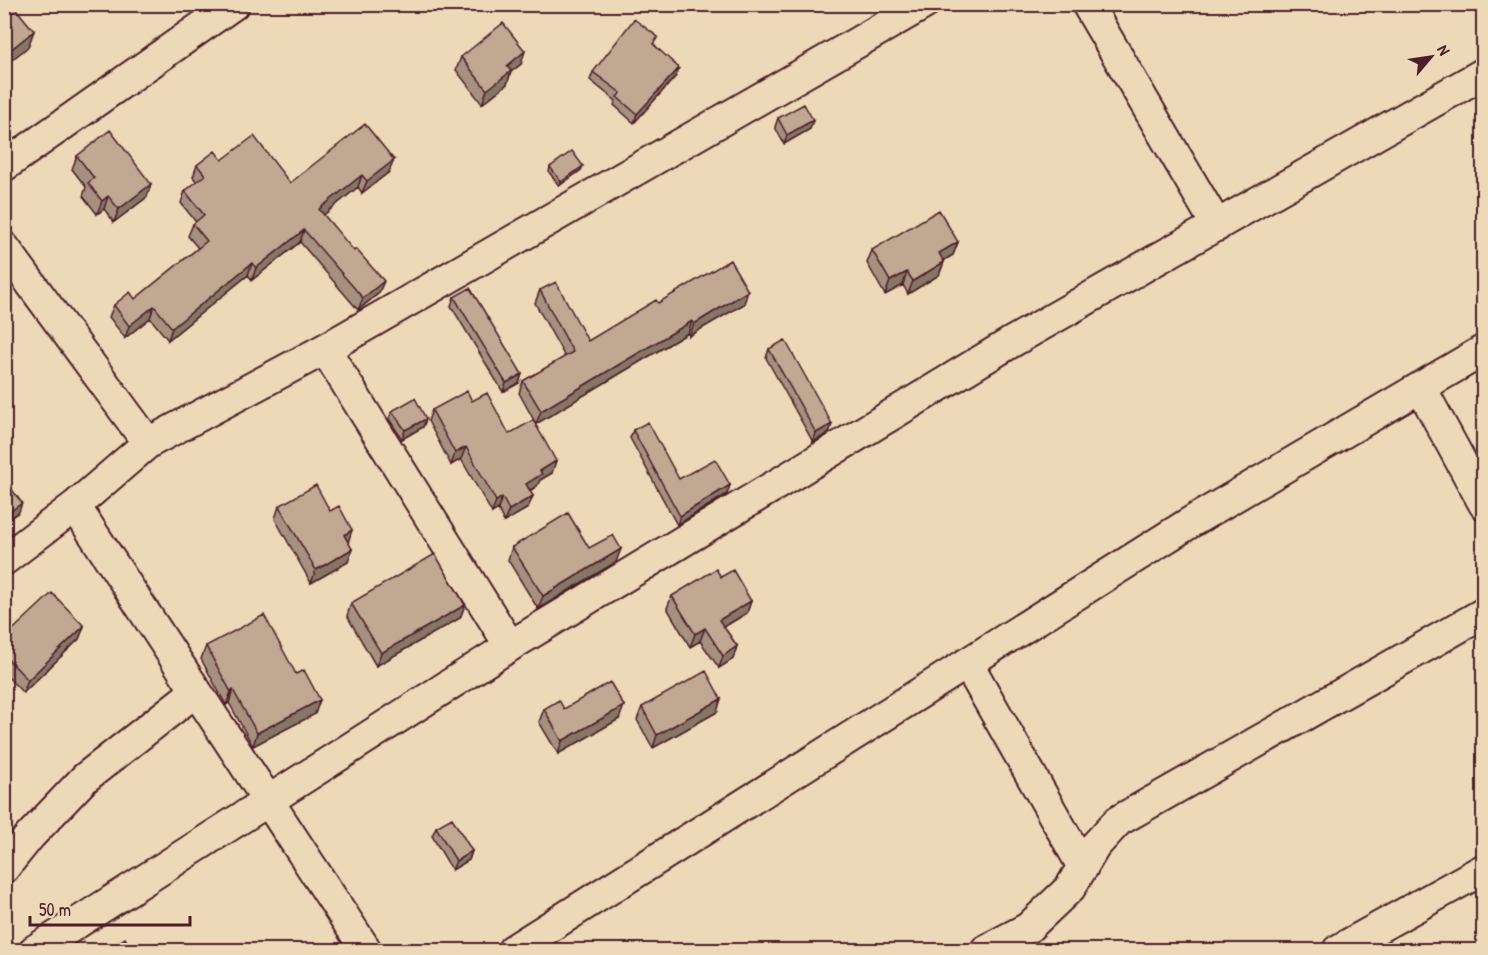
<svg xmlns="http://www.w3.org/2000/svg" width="1488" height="955" viewBox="0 0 1488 955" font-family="'Patrick Hand',sans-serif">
  <rect width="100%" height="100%" fill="#edd9b7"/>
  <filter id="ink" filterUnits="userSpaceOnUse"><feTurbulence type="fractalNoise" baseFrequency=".0167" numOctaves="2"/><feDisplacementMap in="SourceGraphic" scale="12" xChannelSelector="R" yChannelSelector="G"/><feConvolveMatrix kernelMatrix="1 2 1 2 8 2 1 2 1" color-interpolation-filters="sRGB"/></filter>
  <g filter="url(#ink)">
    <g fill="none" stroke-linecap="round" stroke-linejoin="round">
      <!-- minor casing -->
      <g stroke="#4a1f2b" stroke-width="34">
        <path id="minor" d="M1087,4l130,222
          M4,166l230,-162
          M4,247l144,196
          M325,349l185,297
          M1421,388l63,116
          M75,506l291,444
          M4,560l71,-54 73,-63 177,-94 599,-345
          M968,664l115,203
          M4,868l25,-31 56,-59 111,-87
          M35,950l475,-304 500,-303 474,-270
          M513,950l678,-428 293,-172
          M986,950l42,-22 42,-40 25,-42 23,-25 366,-208
          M1338,950l146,-81"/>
      </g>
      <!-- minor -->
      <use href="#minor" stroke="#edd9b7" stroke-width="30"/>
    </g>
    <!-- wall -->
    <path fill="#a6907e" stroke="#4a1f2b" stroke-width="1.5" d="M655,45l21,31 -42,47 -20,-18 2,-4 -26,-21 3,-8z
      M461,57l60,7 -10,8 -4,12 -25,20 -26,-34z
      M778,118l35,2 -3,9 -26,15 -9,-17z
      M77,156l70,41 -33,25 -10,-13 -7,5 -14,-18 3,-9 -14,-18z
      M222,160l68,23 99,-11 -27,21 -4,-6 -35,28 56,78 -21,17 -58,-68 -48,38 -4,-5 -80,65 -18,-22 -25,20 -16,-21 5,-12 21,-6 63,-51 -10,-12 5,-12 3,-2 -15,-19 4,-12 12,-9 -4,-5 4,-12z
      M550,167l31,3 -22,16 -10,-14z
      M958,242l-5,13 -10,6 1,1 -5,13 -31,19 -5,-9 -18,10 -18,-32 5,-13z
      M540,290l48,51 70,-38 86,1 -55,32 -1,-3 -152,91 -17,-31 4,-12 42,-24 -30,-54z
      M454,297l68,77 -3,9 -16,9 -52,-86z
      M769,349l63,75 -3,9 -16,9 -47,-84z
      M472,401l80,72 -12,7 -3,6 -7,5 -2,17 -24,14 -6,-13 -6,4 -31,-54 -10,6 -23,-44 4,-11z
      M392,411l34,8 -3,8 -21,12 -13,-20z
      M633,430l46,49 51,6 -3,9 -50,31 -47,-87z
      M279,506l69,36 4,7 -4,13 -37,21 -36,-64z
      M512,547l77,1 27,14 -78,47 -30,-49z
      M721,577l30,24 -4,12 -23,14 13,19 -4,13 -14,9 -19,-27 -10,6 -23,-39 5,-12z
      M351,603l114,2 -5,13 -84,48 -29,-50z
      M84,626l-5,13 -56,54 -19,-20v-35z
      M206,646l109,68 -62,32 -24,-43 -3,2 -25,-46z
      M642,707l75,5 -64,36 -16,-28z
      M544,709h20l55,10 -61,35 -19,-32z
      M436,827l36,24 -3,9 -17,10 -20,-34z"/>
    <!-- shaded-wall -->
    <path fill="#877666" stroke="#4a1f2b" stroke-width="1.5" d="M10,4h10l-16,15z
      M34,31l-6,16 -24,19v-11z
      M525,51l-4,13 -10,8 -4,12 -25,20 5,-14 20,-24z
      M679,68l-3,8 -42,47 3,-9z
      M813,120l-3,9 -26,15 3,-9z
      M394,160l-5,12 -27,21 5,-12z
      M583,166l-2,4 -22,16 2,-4z
      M362,175l-4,12 -43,35 4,-13z
      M151,184l-4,13 -33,25 5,-13z
      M108,196l-4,13 -7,5 5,-13z
      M304,230l-4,12 -48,38 4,-12z
      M958,242l-5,13 -19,11 5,-13z
      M944,262l-5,13 -31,19 5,-13z
      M252,263l-4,12 -80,65 4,-12z
      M907,272l-4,13 -18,10 5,-14z
      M384,281l-5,12 -21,17 5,-12z
      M748,291l-4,13 -55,32 5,-12z
      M154,306l-4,12 -25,20 4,-12z
      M692,321l-4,12 -152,91 5,-13z
      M522,374l-3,9 -16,9 3,-9z
      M426,419l-3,8 -21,12 3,-9z
      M832,424l-3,9 -16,9 3,-9z
      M466,447l-5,12 -10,6 4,-12z
      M556,461l-4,12 -12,7 -3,6 -15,9 4,-11 14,-13z
      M730,485l-3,9 -50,31 3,-9z
      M533,496l-5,12 -24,14 5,-12z
      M502,497l-4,12 -6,4 4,-12z
      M22,503l-3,9 -15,10 1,-7z
      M352,530l-4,13 -4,-8z
      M352,549l-4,13 -37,21 5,-13z
      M621,549l-5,13 -78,47 5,-13z
      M751,601l-4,12 -32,19 4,-12z
      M465,605l-5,13 -84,48 5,-13z
      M84,626l-5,13 -56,54 5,-13z
      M705,628l-5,13 -10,6 5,-13z
      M737,646l-4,13 -14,9 4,-12z
      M233,690l-4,13 -3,2 5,-13z
      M721,699l-4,13 -64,36 4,-13z
      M320,700l-5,14 -62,32 4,-13z
      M624,706l-5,13 -61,35 4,-13z
      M472,851l-3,9 -17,10 4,-9z"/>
    <!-- building -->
    <path fill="#c1a892" stroke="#4a1f2b" stroke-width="1.5" d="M4,4h8l22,27 -30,24z
      M634,19l24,18 -5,7 26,24 -42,46 -20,-17 4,-4 -28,-21z
      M503,23l22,28 -18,15 4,5 -24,19 -26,-33z
      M804,104l9,16 -26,15 -9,-17z
      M365,124l29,36 -27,21 -5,-6 -43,34 35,42 2,-2 28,32 -21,17 -59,-68 -48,38 -4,-5 -80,65 -18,-22 -25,20 -15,-21 16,-13 5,7 72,-58 -14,-17 11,-9 -19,-24 20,-16 -8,-10 18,-14 7,9 32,-24 36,47z
      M110,130l41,54 -32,25 -11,-13 -6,5 -14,-18 6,-5 -17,-22z
      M572,151l11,15 -22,16 -11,-15z
      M939,210l19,32 -19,11 5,9 -31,19 -6,-9 -17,9 -18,-31z
      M730,260l18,31 -54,33 -2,-3 -151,90 -18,-30 50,-29 -33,-62 16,-8 32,59 68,-41 2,3z
      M470,288l52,86 -16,9 -52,-86z
      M785,340l47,84 -16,9 -47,-84z
      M467,391l5,10 15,-8 22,41 24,-14 23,41 -16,10 2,3 -16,10 7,12 -24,14 -7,-13 -6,4 -30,-54 -11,6 -23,-43z
      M415,398l11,21 -21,11 -13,-19z
      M648,422l31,57 36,-20 15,26 -50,31 -47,-86z
      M4,479l18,24 -17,12 -1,-1z
      M316,485l14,26 9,-5 13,24 -8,5 8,14 -36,21 -37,-64z
      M568,513l21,35 24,-13 8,14 -78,47 -31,-49z
      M435,554l30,51 -84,48 -30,-50z
      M716,569l5,8 12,-7 18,31 -32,19 18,26 -14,10 -18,-28 -10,6 -23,-38z
      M52,593l32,33 -56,54 -24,-25v-17z
      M264,615l32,59 8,-4 16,30 -63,33 -24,-43 -2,2 -25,-46z
      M706,671l15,28 -64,36 -15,-28z
      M610,682l14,24 -62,35 -18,-32 15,-9 5,9z
      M452,818l20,33 -16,10 -20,-34z
      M125,938l8,13h-27z"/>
  </g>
  <!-- margin -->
  <rect width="1488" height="955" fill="none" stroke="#edd9b7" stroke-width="24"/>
  <rect x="12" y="12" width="1464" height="931" fill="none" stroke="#4a1f2b" stroke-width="2" filter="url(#ink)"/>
  <!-- north arrow -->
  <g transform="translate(1431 57) rotate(61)" stroke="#edd9b7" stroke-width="4.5" paint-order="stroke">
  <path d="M0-4.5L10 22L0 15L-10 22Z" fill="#4a1f2b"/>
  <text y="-9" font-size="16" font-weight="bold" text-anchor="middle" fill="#4a1f2b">N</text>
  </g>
  <!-- scale -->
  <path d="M30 916v9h160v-9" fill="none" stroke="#4a1f2b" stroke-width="3"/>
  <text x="39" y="916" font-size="18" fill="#4a1f2b" stroke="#edd9b7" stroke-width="4.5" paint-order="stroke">50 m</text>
</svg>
